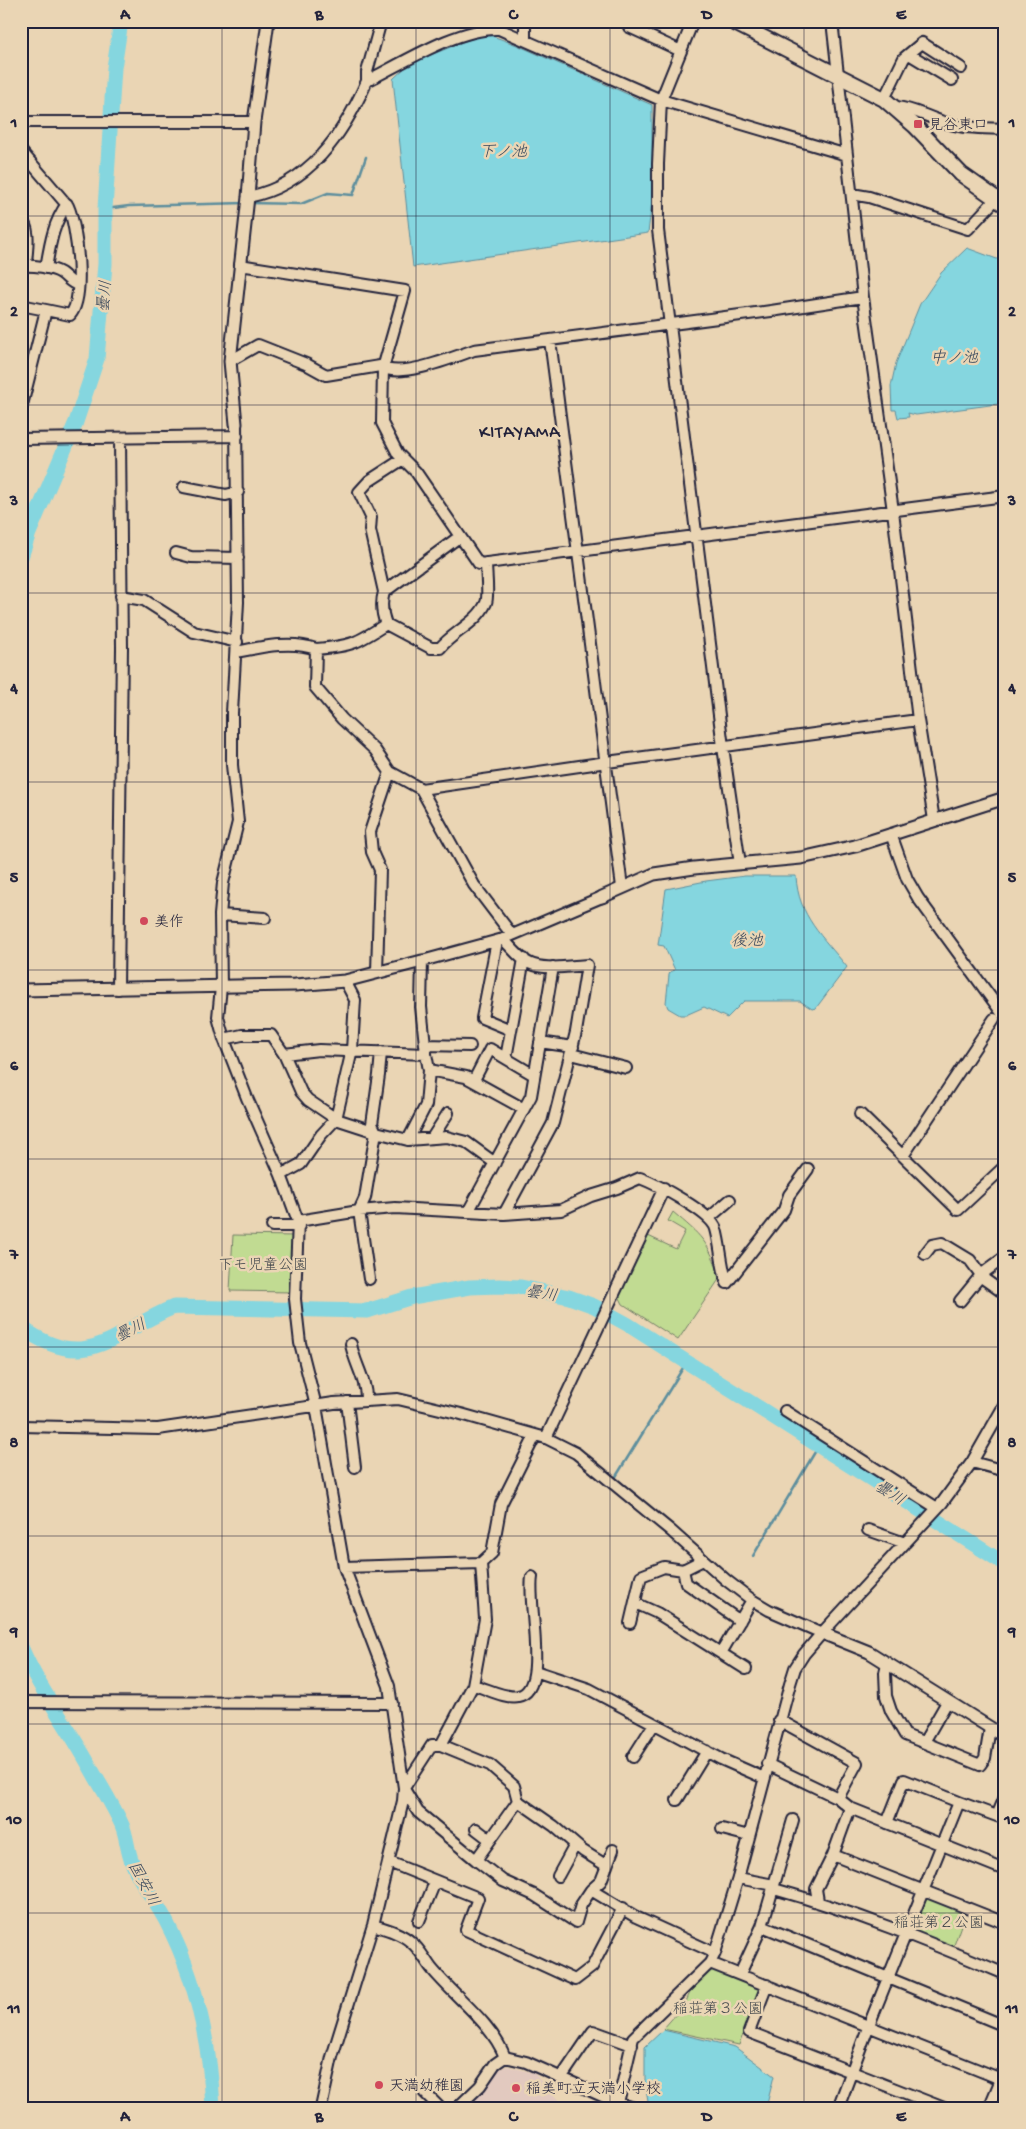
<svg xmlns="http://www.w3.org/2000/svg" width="1026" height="2129" viewBox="0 0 1026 2129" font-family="'Gochi Hand','Klee One',sans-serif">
  <rect width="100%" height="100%" fill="#ead5b4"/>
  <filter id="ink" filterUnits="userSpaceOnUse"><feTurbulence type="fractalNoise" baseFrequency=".02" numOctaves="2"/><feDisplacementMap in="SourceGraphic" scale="10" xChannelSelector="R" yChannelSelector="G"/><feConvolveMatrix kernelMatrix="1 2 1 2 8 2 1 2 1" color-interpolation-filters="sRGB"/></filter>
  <g filter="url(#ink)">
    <!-- built -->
    <path fill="#e2c9bf" d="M507,2066l27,7 14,17 19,18h-103l24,-22 10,-16z"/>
    <!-- green -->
    <path fill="#c1db92" stroke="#727e66" d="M673,1212c28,24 36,29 47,66l-42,62 -55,-36 -5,-10 28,-59 30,14 9,-18 -17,-10z
      M233,1235l64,1 -5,56 -62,-1z
      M926,1896l40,15 -13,37 -41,-15z
      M710,1969l50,20 -21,56 -76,-16 22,-25 9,-21z"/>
    <!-- water -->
    <path fill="#85d6df" stroke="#5d8e9d" d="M487,34l30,11 135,60v96l-4,32 -235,34 -20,-188 16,-15 56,-23z
      M967,248l38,14v141l-89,12 -8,-2 1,4 -11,1 -2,-8h-4l-1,-24 5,-23 24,-59 21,-31z
      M745,876h51c2,40 27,61 51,91l-31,41 -4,1 -12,-8h-56l-17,17 -23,-11 -18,8h-6l-12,-7 -2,-5 3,-28 1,-3 5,-2 -11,-24 -6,-1 8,-56 40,-8z
      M663,2030l72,17 39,29 -8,32h-117l-4,-25v-36z"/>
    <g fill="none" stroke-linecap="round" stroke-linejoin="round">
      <!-- stream -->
      <path stroke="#5d8e9d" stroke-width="2.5" d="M250,203l51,1 27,-11 25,2 13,-38
        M105,209l24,-3 116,-3
        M615,1478l71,-115
        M753,1556l65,-109"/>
      <!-- river -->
      <path stroke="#85d6df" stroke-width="15" d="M21,557l8,-24 47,-111 21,-63 8,-95v-55l9,-141 7,-47
        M21,1327c67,49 91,5 153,-20l193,4 45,-14 58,-10 29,-1 22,1 48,10 25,9 33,18 378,240
        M21,1647c18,42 46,78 68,118 11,20 24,40 33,60 5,12 5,25 10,37 8,21 24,39 34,59 30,57 44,123 47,187"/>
      <!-- minor casing -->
      <g stroke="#22223b" stroke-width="14">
        <path id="minor" d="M525,21v19
          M632,21l-3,6 52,24
          M693,21l-32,79 -3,64v66l65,517 17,117
          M832,21l31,276 30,214 25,209 16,100
          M909,54l43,26
          M367,81c36,-18 92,-54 132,-52l162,71 186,55
          M884,99l20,-41 18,-15 39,25
          M895,107c19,1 33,11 52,16 18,6 39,5 58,6
          M21,122h233
          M21,151l47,55c9,20 18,92 2,109l-24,-5 -25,99
          M852,194l17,3 99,32 28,-30
          M248,197c61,-12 95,-62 119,-116v-9l14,-51
          M21,220c11,9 5,33 5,46
          M240,265l165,26 -22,77 -1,55 16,31 18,18 63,92 526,-68
          M21,266c12,-1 30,1 40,7 7,5 9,10 17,12
          M46,268c4,-23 7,-45 21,-64
          M21,305l25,5
          M550,340l72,547
          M230,361l28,-16 48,19 20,11 54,-9c19,14 74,-9 94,-16l297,-39 92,-14
          M236,424l2,178 -6,111v52l6,57 -15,61 -3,32 1,72 -3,30 6,22 23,59 34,77 17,46 -3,78 5,44 16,63 28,161 45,119 15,102 -1,13 -30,124 -41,132 -11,51
          M21,439l216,-3
          M403,459l-34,22 -10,11 12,25 -1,13 14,62c-3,10 -2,22 2,32l45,24h9c13,-16 37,-25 46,-45 3,-7 0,-30 0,-40
          M184,487l42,8 12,-3
          M176,553l15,4 47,1
          M384,592l75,-55
          M121,596l23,4 50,32 43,10
          M316,649c35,-3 40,-5 70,-25
          M236,652c25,-5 55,-12 80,-3l-1,38 27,32 33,31 15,22 31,17 53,96 38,50
          M421,789l186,-27 311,-42
          M891,834l16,45 11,19 87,119
          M220,915l45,3
          M503,939c9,9 19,23 31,26 16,5 37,1 53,0l-11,67 -23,91 -49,91
          M497,941l-15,77 29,12
          M377,972l3,-102 -8,-18 -2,-20 20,-60
          M118,989l4,-341 -2,-210
          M224,1039l18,-4h29l13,19 17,38 7,8 28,19 40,13 32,8 39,-3 19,5 29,21
          M540,1042l33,5
          M425,1045l45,1
          M284,1054l35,-4 107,4 -5,-47 1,-46 81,-22 99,-42
          M571,1054l55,14
          M506,1058l18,-99
          M429,1070l37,7 58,32
          M474,1080l16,-31 44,26
          M860,1114l98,96 47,-44
          M432,1138l16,-25
          M408,1140l18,-35 3,-35 -3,-16
          M903,1156l91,-137
          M281,1175l20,-11 20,-29 15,-16 16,-69 3,-50 -10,-19
          M468,1212l63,-116 22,-129
          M709,1218l21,-18
          M298,1221l61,-10 36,-3 109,6 57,-4 30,-14 26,-8 23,-10c16,6 72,35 76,51 5,18 5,36 11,54l57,-73 5,-15 19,-26
          M272,1226h27
          M925,1254l7,-9 10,-2 28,17 14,19 21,15
          M369,1279l-10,-68 6,-13 11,-66 -4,-8 7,-49 2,-23
          M960,1301l22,-27 23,-17
          M351,1344c3,19 16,36 15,57
          M347,1402l8,65
          M785,1411l152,97
          M21,1426l137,3 176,-26 64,-4 63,15 85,24 30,15 94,77 56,50 26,20 17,10 53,23
          M546,1438l118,-250
          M972,1462l33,9
          M868,1530l37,13
          M344,1567l137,-4
          M683,1570l3,13 54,38
          M635,1603l22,10 89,56
          M630,1623l11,-47 23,-9 19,3 20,-10
          M721,1653l31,-53
          M887,1664l-2,9 1,23 5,15 14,24 75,30 5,-7 5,-30
          M535,1671l54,18 132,70 43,19
          M473,1685c13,3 32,14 45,11 32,-5 9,-93 14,-119
          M21,1702l371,1
          M779,1720l78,43 -19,35
          M924,1742l23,-40
          M441,1745l32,-60 12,-66 -4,-56 11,-10 9,-49 34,-68
          M633,1757l21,-33
          M767,1764l71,34 12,10 155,62
          M404,1788l28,-43h9l49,20 24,21 4,15 36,25 29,25 24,15
          M404,1789l14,23 58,48 27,21 31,14 42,27 5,-17 10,-15 45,27 79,36
          M677,1800l30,-49
          M997,1816l8,-19
          M887,1823l17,-43 55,22
          M476,1829l13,10
          M722,1829l27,7
          M833,1855l172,68
          M476,1860l42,-59
          M389,1862l89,36 -12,32 109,50 17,-13 31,-59
          M558,1876l17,-31
          M738,1878l31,6 5,5c79,22 155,53 231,85
          M591,1890l10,-9 12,-31
          M818,1901l-2,-12 17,-34 17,-47
          M419,1921l16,-39
          M373,1925c13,4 28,8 38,17 9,7 14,18 21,27 24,29 59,53 73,88
          M762,1926l243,100
          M710,1963l291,116
          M740,1974l22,-48 31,-106
          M767,1985l-18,47 195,76
          M561,2078l32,-47 39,14
          M424,2092l16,16
          M618,2103l15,-65 77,-75 5,-10 23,-75 52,-194 5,-16 9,-14 18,-21 120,-130 30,-41 33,-58
          M457,2108l23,-22 15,-22 10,-7 21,5 92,41 16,5
          M838,2108l31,-83 90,-223 46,17
          M989,2108l16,-38"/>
      </g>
      <!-- tertiary casing -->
      <g stroke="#22223b" stroke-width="15">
        <path id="tertiary" d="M236,424l-6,-63 18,-164 6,-75 14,-101
          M602,897l52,-23 40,-6 107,-10 54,-12 150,-48
          M21,990l274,-5 50,-4 77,-20
          M822,1633l47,19 136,85"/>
      </g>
      <!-- secondary casing -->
      <g stroke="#22223b" stroke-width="18">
        <path id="secondary" d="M731,21l153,78 31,27 46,48 44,31"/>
      </g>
      <!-- minor -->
      <use href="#minor" stroke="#ead5b4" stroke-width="10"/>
      <!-- tertiary -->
      <use href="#tertiary" stroke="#ead5b4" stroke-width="11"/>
      <!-- secondary -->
      <use href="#secondary" stroke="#ead5b4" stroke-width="14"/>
    </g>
  </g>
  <!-- grid -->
  <path fill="none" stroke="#22223b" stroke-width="1" stroke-opacity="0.55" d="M222,21v2087M416,21v2087M610,21v2087M804,21v2087M21,216h984M21,405h984M21,593h984M21,782h984M21,970h984M21,1159h984M21,1347h984M21,1536h984M21,1724h984M21,1913h984"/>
  <!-- markers -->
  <g fill="#d1495b" stroke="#ead5b4" stroke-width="2">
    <rect x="913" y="119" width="10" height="10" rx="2.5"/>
    <circle cx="144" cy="921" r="5"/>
    <circle cx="379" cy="2085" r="5"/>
    <circle cx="516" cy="2088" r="5"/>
  </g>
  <g text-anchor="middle" stroke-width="5" stroke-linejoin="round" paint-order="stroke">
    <!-- poi labels -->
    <g font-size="15" fill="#22223b" stroke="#ead5b4" text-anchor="start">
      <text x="928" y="129">見谷東口</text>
      <text x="154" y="926">美作</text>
      <text x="389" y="2090">天満幼稚園</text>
      <text x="526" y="2093">稲美町立天満小学校</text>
    </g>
    <!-- park labels -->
    <g font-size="15" fill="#42474c" stroke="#ead5b4">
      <text x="263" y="1269">下モ児童公園</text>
      <text x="939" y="1927">稲荘第２公園</text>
      <text x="718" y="2013">稲荘第３公園</text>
    </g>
    <!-- water labels -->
    <g font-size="16" font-style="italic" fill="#36465c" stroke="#ead5b4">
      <text x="503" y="156">下ノ池</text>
      <text transform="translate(103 296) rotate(-85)" y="6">曇川</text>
      <text x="954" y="362">中ノ池</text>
      <text x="747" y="945">後池</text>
      <text transform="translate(542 1292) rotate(9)" y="6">曇川</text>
      <text transform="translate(130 1329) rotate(-27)" y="6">曇川</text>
      <text transform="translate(891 1492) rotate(32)" y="6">曇川</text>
      <text transform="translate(145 1883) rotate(62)" y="6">国安川</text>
    </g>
    <!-- quarter labels -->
    <g font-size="18" letter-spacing="1" fill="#22223b" stroke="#ead5b4">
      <text x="520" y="437">KITAYAMA</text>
    </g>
  </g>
  <!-- margin -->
  <rect width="1026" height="2129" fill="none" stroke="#ead5b4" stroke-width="55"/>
  <rect x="28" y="28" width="970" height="2074" fill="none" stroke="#22223b" stroke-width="2"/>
  <g font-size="16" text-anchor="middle" font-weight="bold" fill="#22223b">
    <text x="125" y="19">A</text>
    <text x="319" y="19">B</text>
    <text x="513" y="19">C</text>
    <text x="707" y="19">D</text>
    <text x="901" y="19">E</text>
    <text x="14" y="127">1</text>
    <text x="1012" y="127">1</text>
    <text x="14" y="316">2</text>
    <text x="1012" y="316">2</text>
    <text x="14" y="505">3</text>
    <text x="1012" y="505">3</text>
    <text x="14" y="693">4</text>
    <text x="1012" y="693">4</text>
    <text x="14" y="882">5</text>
    <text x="1012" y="882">5</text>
    <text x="14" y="1070">6</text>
    <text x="1012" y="1070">6</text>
    <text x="14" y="1259">7</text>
    <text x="1012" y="1259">7</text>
    <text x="14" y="1447">8</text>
    <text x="1012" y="1447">8</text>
    <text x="14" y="1636">9</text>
    <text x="1012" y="1636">9</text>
    <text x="14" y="1824">10</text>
    <text x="1012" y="1824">10</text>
    <text x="14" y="2013">11</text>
    <text x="1012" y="2013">11</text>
    <text x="125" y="2121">A</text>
    <text x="319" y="2121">B</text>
    <text x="513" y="2121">C</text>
    <text x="707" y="2121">D</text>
    <text x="901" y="2121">E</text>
  </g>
</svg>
